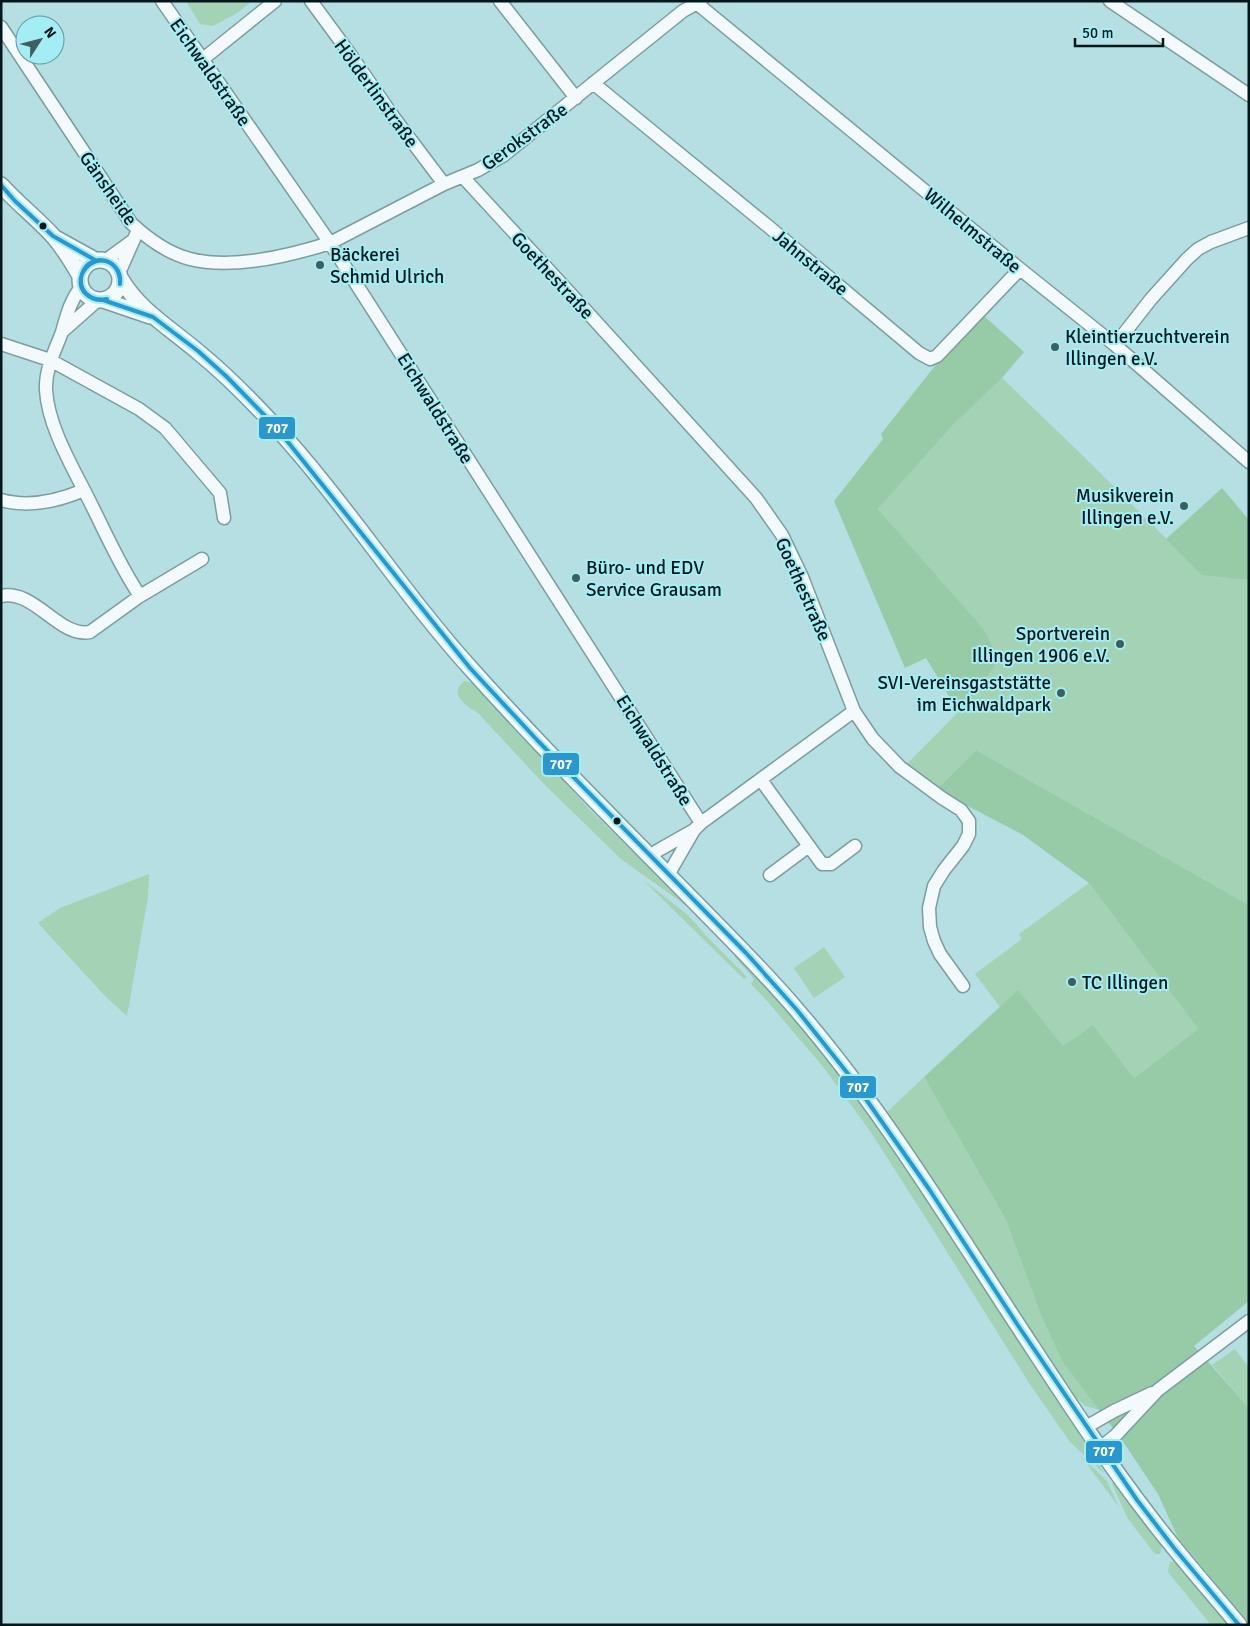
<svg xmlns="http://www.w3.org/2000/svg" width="1250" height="1626" viewBox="0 0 1250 1626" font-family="Signika,sans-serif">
  <rect width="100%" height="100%" fill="#b5dfe2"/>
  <!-- green -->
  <path fill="#a3d2b5" d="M186,1h66l-15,12 -24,13 -13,-2z
    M1002,378l75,72 125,124 47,6v321l-2,3 -271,-154 -38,38 -31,-24 65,-66 11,-70 -105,-119 75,-84z
    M464,681l12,3 112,124 87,85 13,14 -67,-48 -77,-75 -66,-71c-12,-7 -30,-19 -14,-32z
    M149,874l-1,23 -21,119 -21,-19 -68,-74 22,-15z
    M643,880l45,35 19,22 40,40 -3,2z
    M1089,883l109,146 -64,49 -41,-53 -30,21 -45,-55 -18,16 -25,-33 47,-35 -3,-5z
    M824,947l21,30 -31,21 -20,-30z
    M732,954l23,18 16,18 67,80 49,69 107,160 34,58 77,117 -35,-32 -39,-56 -104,-166 -57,-89 -46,-63 -56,-66 -17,-18 3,-5z
    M924,1077l82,143 34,93 22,48 38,49 -15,-4 -14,-13 -187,-278z
    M1235,1349l14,19v40l-37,-43z
    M1080,1455l27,26 12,26z
    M1113,1482l49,62 -2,10h-5l-27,-35 -16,-35z
    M1170,1562h6l55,63h-20l-43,-53z"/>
  <!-- forest -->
  <path fill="#97cba8" d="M983,315l41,37 -22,26 -50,48 -74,83 105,119 16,31 -27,39 -14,13 -32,-53 -21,10 -71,-167 49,-62 -2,-5 53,-67z
    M1222,488l27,32v60l-47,-5 -36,-36z
    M976,750l271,154 2,-3v400l-55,45 55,62v215l-71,-85 -20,-44 -36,-54 -60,-79 -22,-48 -34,-93 -82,-143 94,-87 45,56 30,-21 41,53 64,-49 -109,-146 -66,-48 -57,-30 -28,-17z"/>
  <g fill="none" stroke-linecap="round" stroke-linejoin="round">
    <!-- minor casing -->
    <g stroke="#7c9d9f" stroke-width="15">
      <path id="minor" d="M162,1l168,242 371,580
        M311,1l39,53 42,61 52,69
        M500,1l76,97
        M694,1l326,268 95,76 134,117
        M1110,1l139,94
        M1,27l130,196c17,16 36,30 59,36 43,11 99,-3 140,-16l114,-59 34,-14 26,-15 179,-144 18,-10
        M203,59l72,-58
        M593,83l176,144 150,126 11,6 7,-3 83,-87
        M463,177l116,126 177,195 26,37 20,42 52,134 19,28 27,28 42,31 19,12 8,11v13l-6,12 -19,24 -10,16 -5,22 1,19 4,14 6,13 23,32
        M106,260l26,-19
        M119,273l19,-43
        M81,287c-11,14 -14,28 -19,45 -7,19 -17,37 -16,58 2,38 29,81 46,116 15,30 29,62 48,90
        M63,331l35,-31
        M1,344l49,16 89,49 26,19 55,65 4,25
        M1115,345l36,-46 36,-40 11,-10 13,-7 38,-14
        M1,500c28,8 57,1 83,-10
        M1,596c34,-7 58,42 89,36l50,-36 62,-37
        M761,780l61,84h9l24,-18
        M651,857l6,-6 37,-21
        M668,875l26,-45 7,-7 153,-112
        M770,875l39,-29
        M1086,1427l28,-16 38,-18
        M1100,1448l15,-12 43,-46 91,-69"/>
    </g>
    <!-- tertiary casing -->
    <g stroke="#7c9d9f" stroke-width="18">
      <path id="tertiary" d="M1,185c17,19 37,34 53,52 10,12 18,25 26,39
        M57,239l38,21
        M80 280a20 20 0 1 1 40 0a20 20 0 1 1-40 0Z
        M121,279c18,31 49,49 76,72 27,22 53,48 76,73 72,78 129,169 200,247 69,77 142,150 214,223 37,38 75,75 109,115 85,98 152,210 223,318 42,64 83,128 130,189 28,37 60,73 90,109
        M103,300l47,16"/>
    </g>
    <!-- minor -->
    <use href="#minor" stroke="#f4fafb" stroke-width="12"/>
    <!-- tertiary -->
    <use href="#tertiary" stroke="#f4fafb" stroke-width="15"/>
    <!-- bus-1 casing -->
    <g stroke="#a3eef4" stroke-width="8">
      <path id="bus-1" d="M1,185l14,16 38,35 42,24
        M82,274c-5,17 9,28 25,25
        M82,274c-6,17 9,29 25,25
        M82,274c8,-24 41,-15 38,10
        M82,274c11,-22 39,-16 38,10
        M103,300l50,17 45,34 29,26 48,49 195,242 68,73 208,212 51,57 52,65 80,114 90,138 118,173 37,48 65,77"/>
    </g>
    <!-- bus-1 -->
    <use href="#bus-1" stroke="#2998d0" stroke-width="4"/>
  </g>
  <!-- markers -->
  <g fill="#00181b" stroke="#a3eef4" stroke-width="2">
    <circle cx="43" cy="226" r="4.5"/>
    <circle cx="617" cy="821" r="4.5"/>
  </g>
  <g fill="#3f5e61" stroke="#a3eef4" stroke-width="2">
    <circle cx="320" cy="265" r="5"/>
    <circle cx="1055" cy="347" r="5"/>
    <circle cx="1184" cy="506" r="5"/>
    <circle cx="576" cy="578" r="5"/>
    <circle cx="1120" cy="644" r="5"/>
    <circle cx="1061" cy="693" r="5"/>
    <circle cx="1072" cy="982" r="5"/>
  </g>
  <g text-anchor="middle" stroke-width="4" stroke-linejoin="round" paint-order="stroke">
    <!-- street labels -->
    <g font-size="19" fill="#00181b" stroke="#a3eef4">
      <text transform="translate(211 72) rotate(55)" y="7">Eichwaldstraße</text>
      <text transform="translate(377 93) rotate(54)" y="7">Hölderlinstraße</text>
      <text transform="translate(524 136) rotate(-36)" y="7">Gerokstraße</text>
      <text transform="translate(109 188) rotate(55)" y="7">Gänsheide</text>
      <text transform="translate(973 230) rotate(40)" y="7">Wilhelmstraße</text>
      <text transform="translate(811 262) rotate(40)" y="7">Jahnstraße</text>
      <text transform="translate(553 275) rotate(47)" y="7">Goethestraße</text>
      <text transform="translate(436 408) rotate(58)" y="7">Eichwaldstraße</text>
      <text transform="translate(804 589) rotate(66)" y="7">Goethestraße</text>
      <text transform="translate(655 750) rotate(58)" y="7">Eichwaldstraße</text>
    </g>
    <!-- poi labels -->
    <g font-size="19" fill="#00181b" stroke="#a3eef4" text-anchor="start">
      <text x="330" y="261">Bäckerei<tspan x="330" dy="22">Schmid Ulrich</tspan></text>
      <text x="1065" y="343">Kleintierzuchtverein<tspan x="1065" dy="22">Illingen e.V.</tspan></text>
      <text x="1174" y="502" text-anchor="end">Musikverein<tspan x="1174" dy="22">Illingen e.V.</tspan></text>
      <text x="586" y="574">Büro- und EDV<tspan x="586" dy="22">Service Grausam</tspan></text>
      <text x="1110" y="640" text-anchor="end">Sportverein<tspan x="1110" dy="22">Illingen 1906 e.V.</tspan></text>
      <text x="1051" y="689" text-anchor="end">SVI-Vereinsgaststätte<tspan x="1051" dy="22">im Eichwaldpark</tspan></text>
      <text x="1082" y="989">TC Illingen</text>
    </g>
  </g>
  <g stroke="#a3eef4" stroke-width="2">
    <rect x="258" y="416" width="38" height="24" rx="5" fill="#2998d0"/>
    <rect x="542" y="752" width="38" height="24" rx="5" fill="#2998d0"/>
    <rect x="839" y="1075" width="38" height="24" rx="5" fill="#2998d0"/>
    <rect x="1085" y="1440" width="38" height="24" rx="5" fill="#2998d0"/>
  </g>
  <g font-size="14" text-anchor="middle" font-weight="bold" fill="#fff">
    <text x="277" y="433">707</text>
    <text x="561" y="769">707</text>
    <text x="858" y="1092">707</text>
    <text x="1104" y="1456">707</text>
  </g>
  <!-- border -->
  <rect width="1250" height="1626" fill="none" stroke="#00181b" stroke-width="5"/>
  <!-- north arrow -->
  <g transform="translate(40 40) rotate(54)"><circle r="24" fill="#a3eef4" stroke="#62989d"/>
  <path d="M0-4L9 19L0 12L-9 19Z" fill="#3f5e61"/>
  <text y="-8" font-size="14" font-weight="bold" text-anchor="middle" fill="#00181b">N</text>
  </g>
  <!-- scale -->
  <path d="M1075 38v8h88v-8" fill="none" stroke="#00181b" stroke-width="2.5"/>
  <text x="1082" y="38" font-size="15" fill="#00181b" stroke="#a3eef4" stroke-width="4" paint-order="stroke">50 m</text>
</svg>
